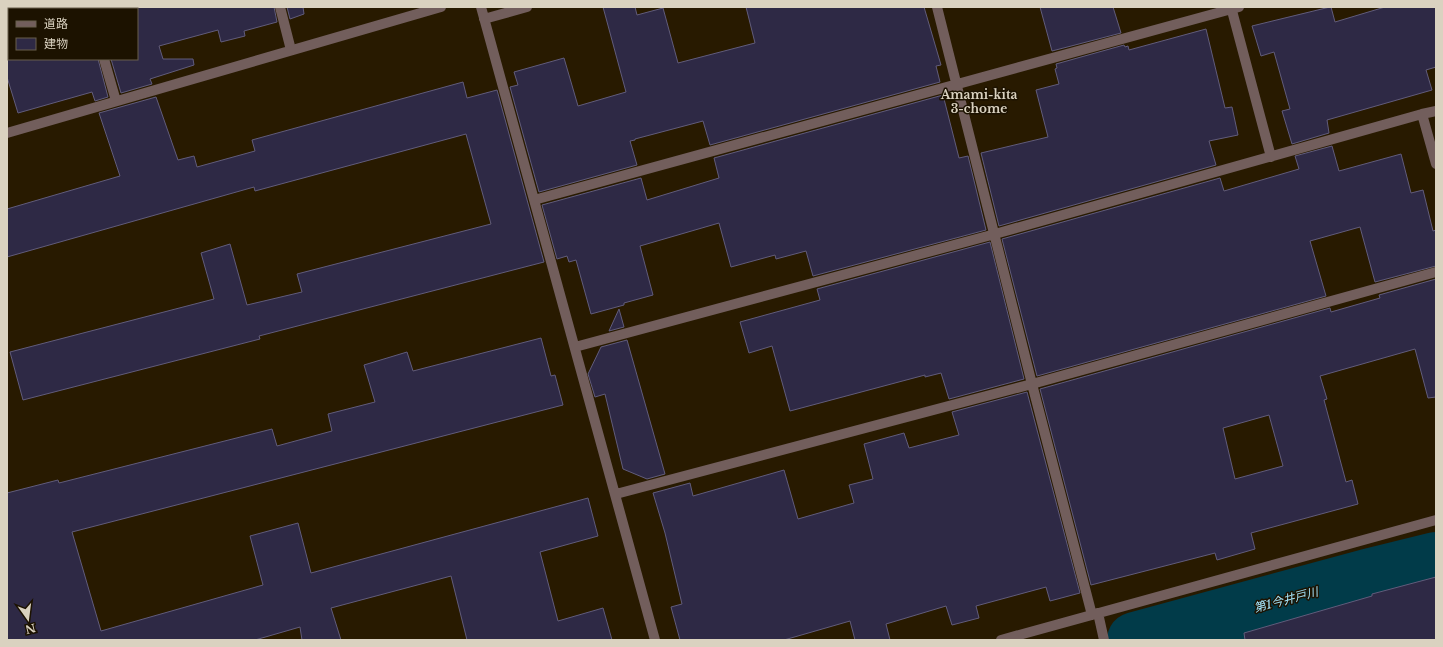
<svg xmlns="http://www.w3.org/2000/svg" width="1443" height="647" viewBox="0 0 1443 647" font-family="'Libre Baskerville','Noto Sans JP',serif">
  <rect width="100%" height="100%" fill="#281a00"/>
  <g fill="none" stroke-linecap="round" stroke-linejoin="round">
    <!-- river -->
    <path stroke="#013b49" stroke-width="56" d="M1135,640l232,-63 69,-17"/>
  </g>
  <!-- building -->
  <path fill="#2e2945" stroke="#615c7b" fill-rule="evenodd" d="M137,7h137l3,15 -33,9 1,5 -24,6 -3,-12 -59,16 4,13h30l1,6 -44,14 2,5 -31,9 -10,-34h26z
    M287,7h16l1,7 -14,5z
    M603,7h32l2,8 26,-7 15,55 77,-20 -9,-36h178l17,58 -5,1 4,16 -230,63 -7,-24 -68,18v1l-5,1 7,24 -98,27 -29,-105 8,-2 -4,-13 50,-14 14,48 48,-14z
    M1040,7h73l8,26 -69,18z
    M1330,7h1l4,15 50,-15h51v60l-10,3 6,20 -105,30 2,13 -37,11 -10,-33 8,-2 -16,-57 -13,4 -9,-30z
    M1206,29l19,79 7,-1 6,28 -29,6 7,24 -217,61 -18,-73 67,-16 -12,-47 23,-6 -4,-15 2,-1 -1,-4 68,-19 1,2 3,-1 1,4z
    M7,59h91l10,38 -13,4 -3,-9 -74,21 -11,-36z
    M463,82l4,16 30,-8 47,172 -285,74 1,3 -237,61 -13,-48 204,-53 -13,-46 29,-9 17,61 55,-13 -5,-18 194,-50 -25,-90 -211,57 -1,-4 -247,70v-48l113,-33 -21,-63 57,-16 22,63 16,-4 3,11 58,-16 -3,-11z
    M943,95l16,63 9,-2 18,74 -173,46 -7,-25 -30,8 -1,-4 -44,12 -12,-44 -79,23 13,49 -29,8v2l-33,9 -15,-54 -7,2 -2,-6 -10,3 -15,-54 99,-27 6,22 72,-22 -5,-20z
    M1332,146l7,25 62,-17 10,39 12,-3 10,41 3,-1v36l-61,16 -15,-55 -50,14 16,55 -289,80 -35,-137 218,-61 4,13 75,-22 -4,-13z
    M990,242l34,137 -75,20 -8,-26 -16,4v-2l-135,36 -18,-65 -23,7 -9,-31 80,-22 -3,-11z
    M1436,279v118l-8,1 -13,-49 -95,27 7,23 -3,1 22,82 6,-2 6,24 -107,29 4,16 -38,11 -2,-7 -124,32 -51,-196 290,-81 1,4 49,-14 -1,-3zM1269,415l14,51 -48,13 -12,-51z
    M619,309l5,18 -15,4z
    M541,338l10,38 4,-1 8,30 -491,127 29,99 162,-46 -13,-49 48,-13 13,50 277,-75 10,38 -58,16 18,69 45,-13 9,32h-145l-16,-64 -120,32 10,32h-39l-2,-13 -45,13h-248v-147l51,-13 1,3 213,-54 5,17 55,-15 -4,-17 47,-12 -11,-37 43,-13 6,19z
    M627,340l38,134 -18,5 -24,-10 -18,-75 -10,3 -7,-23 13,-27z
    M1027,392l53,201 -30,8 -4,-14 -70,19 3,12 -27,7 -6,-19 -60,18 4,16h-35l-5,-19 -66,19h-104l-9,-33 11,-3 -17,-71 -12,-40 37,-10 3,13 91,-26 14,49 56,-16 -5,-18 24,-6 -9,-35 40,-11 5,15 50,-13 -7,-23z
    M1436,577v63h-191l-1,-7 128,-37v-2z"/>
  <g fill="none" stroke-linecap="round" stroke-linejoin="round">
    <!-- minor -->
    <path stroke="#725e5c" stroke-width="10" d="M90,7v2
      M280,7l11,43
      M481,7l174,633
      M1231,7l40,150
      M484,19l43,-12
      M104,59l12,42
      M1436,111l-14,3 14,50
      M7,133l434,-126
      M534,200l705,-193
      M575,347l420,-113 427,-120
      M616,494l416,-110 -95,-377
      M1098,613l6,27
      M1092,615l-60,-231 404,-112
      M1001,640l435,-120"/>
  </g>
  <g text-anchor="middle" stroke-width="3" stroke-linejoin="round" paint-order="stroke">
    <!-- neighbourhood labels -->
    <g font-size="12" font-weight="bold" fill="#dad2c0" stroke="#1c1200">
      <text x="979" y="99">Amami-kita<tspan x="979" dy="14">3-chome</tspan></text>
    </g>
    <!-- water labels -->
    <g font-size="12" font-style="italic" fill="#a5e5fb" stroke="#1c1200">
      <text transform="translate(1286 600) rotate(-15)" y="4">第1今井戸川</text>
    </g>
  </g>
  <!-- border -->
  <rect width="1443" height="647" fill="none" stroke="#dad2c0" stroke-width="16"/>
  <!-- legend -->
  <rect x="8" y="8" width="130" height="52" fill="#1c1200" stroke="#685f4d"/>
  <rect x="16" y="21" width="20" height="6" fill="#725e5c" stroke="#685f4d"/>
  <text x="44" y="28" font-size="12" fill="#dad2c0">道路</text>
  <rect x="16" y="38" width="20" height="12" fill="#2e2945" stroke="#685f4d"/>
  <text x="44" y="48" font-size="12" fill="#dad2c0">建物</text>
  <!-- north arrow -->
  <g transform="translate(28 619) rotate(166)" stroke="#1c1200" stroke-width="3" paint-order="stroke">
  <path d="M0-3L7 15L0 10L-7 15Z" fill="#dad2c0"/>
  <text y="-6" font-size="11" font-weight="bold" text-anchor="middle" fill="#dad2c0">N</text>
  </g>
</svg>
